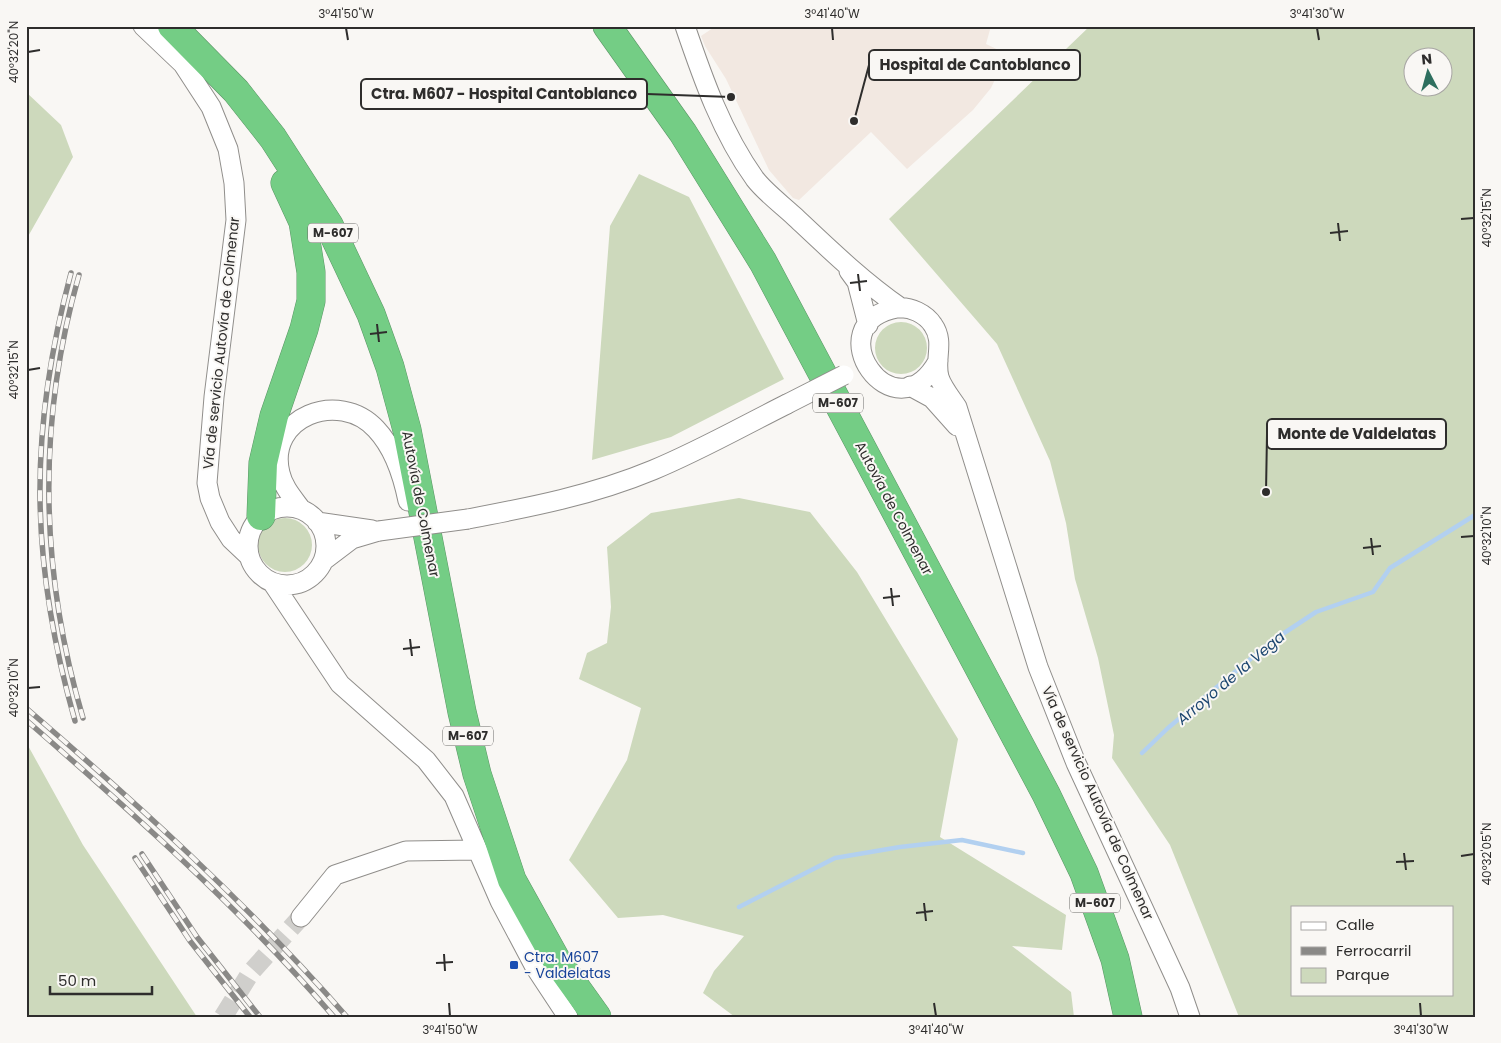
<svg xmlns="http://www.w3.org/2000/svg" width="1501" height="1043" viewBox="0 0 1501 1043" font-family="Poppins,sans-serif">
  <rect width="100%" height="100%" fill="#f9f7f4"/>
  <!-- built -->
  <path fill="#f2e8e1" d="M716,26h275l-5,18 21,10 -16,34 -18,22 -66,59 -36,-37 -72,68 -6,-2 -24,-28 -43,-91 -21,-33 -4,-10z"/>
  <!-- green -->
  <path fill="#cdd9bc" fill-rule="evenodd" d="M1090,26h385v991h-236l-69,-172 -58,-87 2,-23 -16,-77 -23,-79 -9,-56 -16,-62 -53,-117 -108,-125zM1414,58h30v30h-30zM1292,907h160v87h-160z
    M26,92l35,33 12,32 -47,83z
    M639,174l50,23 95,182 -113,58 -79,23 18,-234z
    M875 348a26 26 0 1 1 52 0a26 26 0 1 1-52 0Z
    M739,498l71,14 47,60 101,167 -18,98 126,78 -4,35 -50,-4 59,46 3,25h-235l-2,-2 -1,2h-57l-1,-2 -43,2 -32,-24 11,-22 30,-35 -81,-21 -45,3 -49,-58 58,-100 14,-52 -62,-29 8,-26 20,-10 4,-36 -4,-60 44,-34z
    M258 545a27 27 0 1 1 54 0a27 27 0 1 1-54 0Z
    M26,742l57,103 114,172h-171z"/>
  <g fill="none" stroke-linecap="round" stroke-linejoin="round">
    <!-- stream -->
    <path stroke="#b2d0f0" stroke-width="4.5" d="M1142,753l26,-25 104,-87 44,-29 57,-20 17,-24 85,-53
      M739,907l96,-49 65,-11 62,-7 61,13"/>
    <!-- minor-tunnel -->
    <path stroke="#d0cfcc" stroke-width="19" stroke-dasharray="19 9" stroke-linecap="butt" d="M223,1017l28,-45 50,-55"/>
    <!-- minor casing -->
    <g stroke="#908e8b" stroke-width="21">
      <path id="minor" d="M143,26l40,38 28,43 17,42 6,34 2,37 -22,177 -7,86 3,15 10,24 11,17 18,17
        M685,26c18,53 37,107 70,153 10,13 26,25 39,37 34,32 68,65 107,92
        M849,271l8,11 11,43
        M938,361c-44,79 -124,-38 -41,-53 13,-2 29,6 36,17 12,17 1,34 6,52 3,10 12,21 18,30l81,260 38,96 104,225 10,29
        M910,386l22,12 25,28
        M248 546a39 39 0 1 1 78 0a39 39 0 1 1-78 0Z
        M301,509c-8,-11 -18,-22 -21,-36 -14,-56 59,-84 96,-44 18,19 27,47 32,72
        M468,519c63,-12 125,-24 185,-49 46,-19 90,-44 134,-66
        M317,522l55,8
        M323,561l29,-22 27,-8
        M272,582l68,102 86,76 28,36 46,105 35,66 33,50
        M301,917l34,-42 71,-24 71,-1"/>
    </g>
    <!-- highway casing -->
    <g stroke="#5c9566" stroke-width="29">
      <path id="highway" d="M172,26l64,65 37,47 56,87 42,89 19,53 17,63 55,282 15,62 35,106 45,81 40,56
        M607,26l76,107 80,129 283,532 38,79 31,86 13,58
        M261,516l2,-53 11,-47 30,-87 7,-28v-29l-8,-50 -18,-39"/>
    </g>
    <!-- minor -->
    <use href="#minor" stroke="#fff" stroke-width="19"/>
    <!-- highway -->
    <use href="#highway" stroke="#74cd85" stroke-width="28"/>
    <!-- rail casing -->
    <g stroke="#8a8987" stroke-width="5.5">
      <path id="rail" d="M71,273c-43,160 -41,289 4,448
        M79,275c-42,147 -39,297 4,443
        M26,708c113,97 223,197 321,309
        M26,720c108,94 215,189 308,297
        M142,854l55,83 63,80
        M135,858l55,83 60,76"/>
    </g>
    <!-- rail -->
    <use href="#rail" stroke="#f9f7f4" stroke-width="4" stroke-dasharray="11" stroke-linecap="butt"/>
    <!-- minor-bridge casing -->
    <g stroke="#908e8b" stroke-width="21" stroke-linecap="butt">
      <path id="minor-bridge" d="M787,404l57,-29
        M379,531l89,-12"/>
    </g>
    <!-- minor-bridge -->
    <use href="#minor-bridge" stroke="#fff" stroke-width="19"/>
  </g>
  <!-- ticks -->
  <path fill="none" stroke="#2e2d2c" stroke-width="2" d="M346,28l2,12M832,28l1,12M1317,28l2,12M28,52l12,-2M1461,219l13,-1M1338,223l2,18M1330,233l18,-2M858,274l2,17M850,283l17,-2M377,324l2,18M370,334l17,-2M28,370l12,-2M1461,537l13,-1M1371,538l2,17M1363,548l18,-2M891,588l2,18M883,598l17,-2M410,639l2,17M403,649l17,-2M28,688l12,-1M1404,853l2,17M1461,856l13,-2M1396,862l18,-1M924,903l2,18M916,913l17,-2M444,954l1,17M436,963l17,-1M449,1003l1,13M934,1003l2,13M1420,1003l1,13"/>
  <!-- markers -->
  <rect fill="#1a4fb4" stroke="#f9f7f4" stroke-width="2" x="509" y="960" width="10" height="10" rx="2.5"/>
  <g text-anchor="middle" stroke-width="4" stroke-linejoin="round" paint-order="stroke">
    <!-- shield labels -->
    <g fill="#f9f7f4" stroke="#6b6a68" stroke-width="1">
      <rect x="308" y="223.5" width="50" height="19" rx="4"/>
      <rect x="813" y="393.5" width="50" height="19" rx="4"/>
      <rect x="443" y="726.5" width="50" height="19" rx="4"/>
      <rect x="1070" y="893.5" width="50" height="19" rx="4"/>
    </g>
    <g font-size="12" font-weight="bold" fill="#2e2d2c">
      <text x="333" y="237">M-607</text>
      <text x="838" y="407">M-607</text>
      <text x="468" y="740">M-607</text>
      <text x="1095" y="907">M-607</text>
    </g>
    <!-- street labels -->
    <g font-size="14" fill="#2e2d2c" stroke="#f9f7f4">
      <text transform="translate(221 343) rotate(-84)" y="5">Vía de servicio Autovía de Colmenar</text>
      <text transform="translate(421 504) rotate(79)" y="5">Autovía de Colmenar</text>
      <text transform="translate(894 508) rotate(62)" y="5">Autovía de Colmenar</text>
      <text transform="translate(1098 803) rotate(66)" y="5">Vía de servicio Autovía de Colmenar</text>
    </g>
    <!-- transit labels -->
    <g font-size="14" fill="#164399" stroke="#f9f7f4" text-anchor="start">
      <text x="524" y="962">Ctra. M607<tspan x="524" dy="16">- Valdelatas</tspan></text>
    </g>
    <!-- water labels -->
    <g font-size="15" font-style="italic" fill="#1d4771" stroke="#f9f7f4">
      <text transform="translate(1231 678) rotate(-40)" y="5">Arroyo de la Vega</text>
    </g>
  </g>
  <!-- callouts -->
  <path fill="none" stroke="#2e2d2c" stroke-width="2" d="M854 121L869 65M731 97L647 94M1266 492L1267 434"/>
  <g fill="#2e2d2c" stroke="#f9f7f4" stroke-width="2">
    <circle cx="854" cy="121" r="5"/>
    <circle cx="731" cy="97" r="5"/>
    <circle cx="1266" cy="492" r="5"/>
  </g>
  <g fill="#f9f7f4" stroke="#2e2d2c" stroke-width="2">
    <rect x="869" y="50" width="211" height="30" rx="5"/>
    <rect x="361" y="79" width="286" height="30" rx="5"/>
    <rect x="1267" y="419" width="179" height="30" rx="5"/>
  </g>
  <g font-size="15" text-anchor="middle" font-weight="bold" fill="#2e2d2c">
    <text x="975" y="70">Hospital de Cantoblanco</text>
    <text x="504" y="99">Ctra. M607 - Hospital Cantoblanco</text>
    <text x="1357" y="439">Monte de Valdelatas</text>
  </g>
  <!-- border -->
  <rect width="1501" height="1043" fill="none" stroke="#f9f7f4" stroke-width="55"/>
  <!-- legend -->
  <rect x="1291" y="906" width="162" height="90" fill="#f9f7f4" stroke="#a8a6a4"/>
  <rect x="1301" y="922" width="25" height="8" fill="#ffffff" stroke="#a8a6a4"/>
  <text x="1336" y="930" font-size="15" fill="#2e2d2c">Calle</text>
  <rect x="1301" y="947" width="25" height="8" fill="#8a8987" stroke="#a8a6a4"/>
  <text x="1336" y="956" font-size="15" fill="#2e2d2c">Ferrocarril</text>
  <rect x="1301" y="968" width="25" height="15" fill="#cdd9bc" stroke="#a8a6a4"/>
  <text x="1336" y="980" font-size="15" fill="#2e2d2c">Parque</text>
  <!-- north arrow -->
  <g transform="translate(1428 72) rotate(354)"><circle r="24" fill="#f9f7f4" stroke="#a8a6a4"/>
  <path d="M0-4L9 19L0 12L-9 19Z" fill="#2e6f5f"/>
  <text y="-8" font-size="14" font-weight="bold" text-anchor="middle" fill="#2e2d2c">N</text>
  </g>
  <!-- scale -->
  <path d="M50 986v8h102v-8" fill="none" stroke="#2e2d2c" stroke-width="2.5"/>
  <text x="58" y="986" font-size="15" fill="#2e2d2c" stroke="#f9f7f4" stroke-width="4" paint-order="stroke">50 m</text>
  <rect x="28" y="28" width="1446" height="988" fill="none" stroke="#2e2d2c" stroke-width="2"/>
  <g font-size="12" text-anchor="middle" fill="#2e2d2c">
    <text x="346" y="18">3°41'50"W</text>
    <text x="832" y="18">3°41'40"W</text>
    <text x="1317" y="18">3°41'30"W</text>
    <text transform="translate(14 52) rotate(-90)" y="4">40°32'20"N</text>
    <text transform="translate(1487 218) rotate(-90)" y="4">40°32'15"N</text>
    <text transform="translate(14 370) rotate(-90)" y="4">40°32'15"N</text>
    <text transform="translate(1487 536) rotate(-90)" y="4">40°32'10"N</text>
    <text transform="translate(14 688) rotate(-90)" y="4">40°32'10"N</text>
    <text transform="translate(1487 854) rotate(-90)" y="4">40°32'05"N</text>
    <text x="450" y="1034">3°41'50"W</text>
    <text x="936" y="1034">3°41'40"W</text>
    <text x="1421" y="1034">3°41'30"W</text>
  </g>
</svg>
